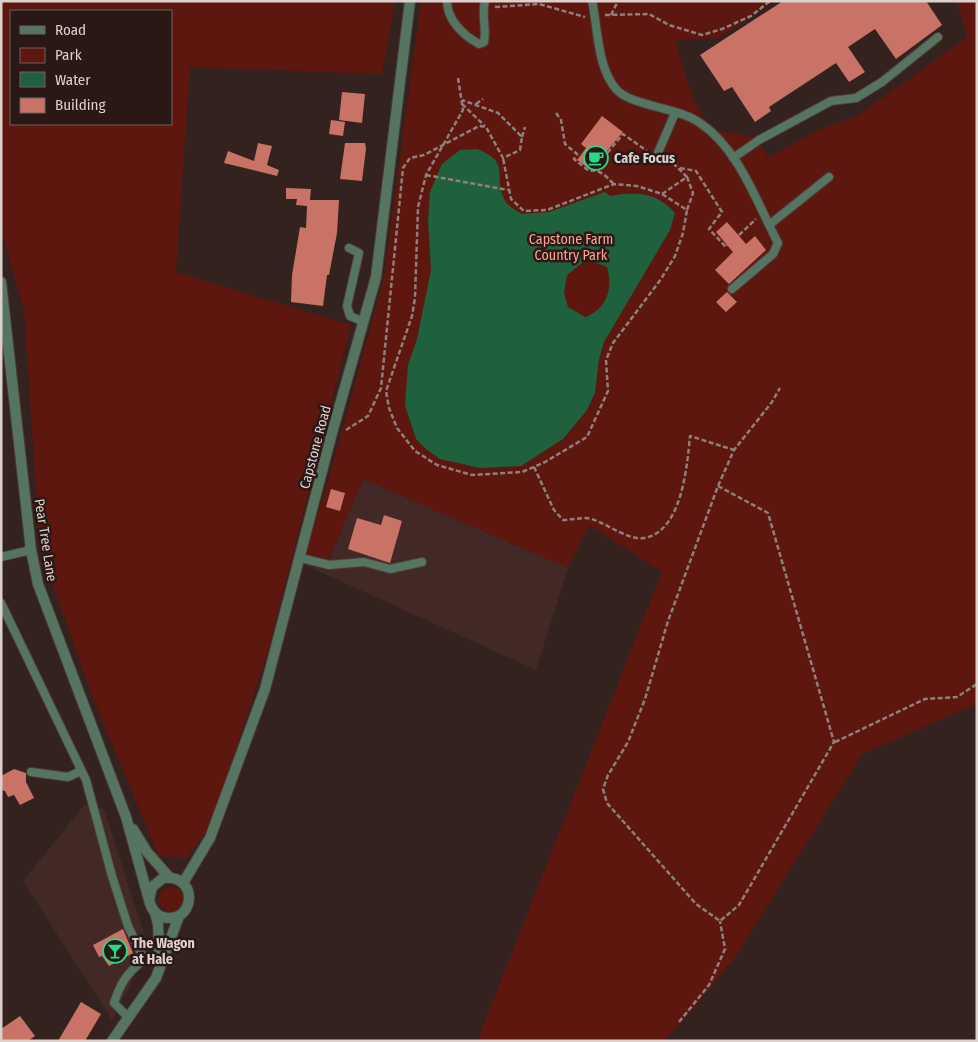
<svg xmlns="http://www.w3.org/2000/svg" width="978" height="1042" viewBox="0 0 978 1042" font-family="'Fira Sans Condensed',sans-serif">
  <rect width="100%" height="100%" fill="#33221e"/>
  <!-- built -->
  <path fill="#422925" d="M363,479l205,89 -32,102 -233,-106 2,-10 24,5z
    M85,804l19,5 45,140 -37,71 -89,-139z"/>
  <!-- green -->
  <path fill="#5e170e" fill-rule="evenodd" d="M1,1h394l-13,73 -192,-7 -14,205 175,53 -83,326 -57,174 -24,33 -28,-2 -65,-155 -54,-152 -16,-239 -23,-81zM11,11h160v113h-160z
    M421,1h353l-55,37 -43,2c4,20 20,78 38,88 10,6 30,6 42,9l12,20 55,-29 34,-12 110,-79 -10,-36h20v703l-115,50 -128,205 -53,64 -18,18h-186l185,-469 -73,-47 -21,43 -205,-89 -34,80 -24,-5 27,-87 52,-189z
    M159 899a12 12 0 1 1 24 0a12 12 0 1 1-24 0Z"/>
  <!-- water -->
  <path fill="#1f603d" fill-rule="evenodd" d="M477,149c36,14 14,27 29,53 3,5 11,9 16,12l27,-2 56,-20 5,4c25,-5 47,-4 65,17l-5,17 -66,112 -5,17 -4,34 -8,17 -24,29 -42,27 -41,2 -40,-9 -14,-10 -10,-10 -11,-34 3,-40 9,-26 14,-69 -3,-49 2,-29 12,-28 18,-14zM587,259l20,8c6,22 0,42 -22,50l-17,-10 -4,-14 3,-18z"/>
  <!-- building -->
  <path fill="#c87365" d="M783,1h143l16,24 -46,34 -21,-30 -27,18 17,25 -16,10 -13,-19 -67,44 2,4 -16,11 -23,-35 -8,4 -24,-36z
    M342,92l23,2 -3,29 -23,-3z
    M602,116l21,16 -32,38 -14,-10 9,-12 -5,-4z
    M331,120l14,2 -2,14 -14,-2z
    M258,143l14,3 -5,19 12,5 -2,6 -53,-13 4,-12 26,10z
    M345,143h20l1,6 -4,32 -22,-2z
    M286,188l25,1 -1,11h29l-2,33 -8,42h-2l-4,31 -32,-4 1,-27 8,-48 6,1 1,-22 -11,-1 1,-6h-11z
    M727,222l19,22 9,-8 11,14 -37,34 -14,-14 18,-18 -17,-20z
    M727,292l10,10 -11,10 -10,-10z
    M331,489l14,4 -5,18 -14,-4z
    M384,515l18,6 -12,42 -42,-14 9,-31 24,7z
    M14,769l12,4v9l8,16 -14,7 -6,-10 -6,2 -3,-6 -4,-1v-14z
    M123,929l10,24 -24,13 -7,-10 -3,1 -6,-12z
    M81,1002l20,12 -16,27h-27z
    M20,1016l15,20 -7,5h-27v-12z"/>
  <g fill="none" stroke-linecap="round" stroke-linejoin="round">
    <!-- service casing -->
    <g stroke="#4e3e3a" stroke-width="10">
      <path id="service" d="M447,1c0,19 16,34 32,43l5,-2c3,-13 -3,-27 1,-41
        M592,1c6,27 5,66 24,88 8,9 23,13 34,16 16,5 36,8 50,18 39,26 57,80 78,120l-5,11 -41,35
        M657,155l18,-42
        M733,158l26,-18 72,-39 25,-3 26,-16 56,-45
        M769,225l60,-48
        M349,248l10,5 -12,53 3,10 14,6
        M1,557l30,-7
        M301,558l28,7 35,-3 26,7 32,-7
        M1,603l85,177 26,96 16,50 15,31v4c-17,12 -23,24 -29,42l15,15
        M31,772l37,5 13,-6"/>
    </g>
    <!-- tertiary casing -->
    <g stroke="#4e3e3a" stroke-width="12">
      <path id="tertiary" d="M1,282l30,268 7,34 88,233 23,83c2,8 6,15 14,17 31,9 38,-43 0,-39l-11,9 -3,13
        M133,829l14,23 23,26
        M183,883l27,-45 55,-149 67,-256 44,-156 34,-276
        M155,913l3,11 2,40
        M112,1041l44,-63 23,-62"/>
    </g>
    <!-- path -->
    <path stroke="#8f807d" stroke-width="2.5" stroke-dasharray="5 2.5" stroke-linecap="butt" d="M495,7l44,-3 46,13
      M605,15l44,-1 20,11 33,10 20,-6 29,-13 19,-15
      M611,15l7,-14
      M458,78l5,32 -37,65 -8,32 -3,91 -3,18 -26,75 3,17 8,20 18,23 22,14 35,10 50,-3 23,-10 42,-25 21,-46 -2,-31 7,-17 48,-64 14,-23 8,-23 4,-23 -25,-16 -25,-8 -23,-2 -67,26 -23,1 -13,-12 -8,-41
      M462,104l23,22
      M476,104l7,-5
      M556,113l5,7 4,24 12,10 -3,5 15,12c11,-3 18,7 25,13
      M522,137l3,-10
      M680,168l16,3 26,41 -13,17 17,18 1,-2
      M593,170l30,-36 24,17
      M426,175l82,15
      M687,177l6,16 -6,17
      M662,194l25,-17 -13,-13 -10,-2
      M739,235l17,-16
      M346,430l22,-14 13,-28 22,-220 7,-10 14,-3 55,-29 7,1 17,31 17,-8 2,-13 -24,-24 -36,-13
      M534,467l20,43 9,10c8,0 15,-2 23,-2 16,1 40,23 58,20 38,-6 43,-72 46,-102l44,14
      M718,486l50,27 66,229 -95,163 -19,16 -24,-17 -89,-101 -4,-14 5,-14 20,-33 17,-43 23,-78 50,-135 16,-36 38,-48 8,-14
      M835,742l90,-43 32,-2 20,-13
      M679,1022l30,-37 16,-36 -5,-28"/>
    <!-- service -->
    <use href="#service" stroke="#557560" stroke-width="8"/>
    <!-- tertiary -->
    <use href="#tertiary" stroke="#557560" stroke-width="10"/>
  </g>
  <!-- icons -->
  <defs>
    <g id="cafe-ring" transform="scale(1.25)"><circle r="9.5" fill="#291815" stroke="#29d885" stroke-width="1.5"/><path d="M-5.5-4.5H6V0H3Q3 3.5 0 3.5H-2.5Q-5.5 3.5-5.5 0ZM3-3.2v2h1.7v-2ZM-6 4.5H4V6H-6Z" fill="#29d885"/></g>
    <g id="bar-ring" transform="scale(1.25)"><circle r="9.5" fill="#291815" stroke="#29d885" stroke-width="1.5"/><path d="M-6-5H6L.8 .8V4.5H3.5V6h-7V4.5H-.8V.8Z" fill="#29d885"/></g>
  </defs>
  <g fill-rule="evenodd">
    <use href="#cafe-ring" x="596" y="158"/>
    <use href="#bar-ring" x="115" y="951"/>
  </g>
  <g text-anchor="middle" stroke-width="5" stroke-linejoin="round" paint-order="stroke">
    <!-- poi labels -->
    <g font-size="14" font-weight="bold" fill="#ddd1ce" stroke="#291815" text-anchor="start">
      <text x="614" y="163">Cafe Focus</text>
      <text x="132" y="948">The Wagon<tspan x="132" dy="16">at Hale</tspan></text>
    </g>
    <!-- park labels -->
    <g font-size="14" fill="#ffa393" stroke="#291815">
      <text x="571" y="244">Capstone Farm<tspan x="571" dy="16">Country Park</tspan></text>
    </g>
    <!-- street labels -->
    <g font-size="14" fill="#ddd1ce" stroke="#291815">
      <text transform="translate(315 447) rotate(-75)" y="5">Capstone Road</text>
      <text transform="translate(46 540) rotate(81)" y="5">Pear Tree Lane</text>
    </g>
  </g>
  <!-- border -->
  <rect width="978" height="1042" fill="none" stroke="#ddd1ce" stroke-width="5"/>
  <!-- legend -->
  <rect x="10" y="10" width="162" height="115" fill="#291815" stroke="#71625f"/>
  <rect x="20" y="26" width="25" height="8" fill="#557560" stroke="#71625f"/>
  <text x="55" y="35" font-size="15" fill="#ddd1ce">Road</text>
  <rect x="20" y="48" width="25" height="15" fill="#5e170e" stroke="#71625f"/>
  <text x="55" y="60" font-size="15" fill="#ddd1ce">Park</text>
  <rect x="20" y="72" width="25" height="15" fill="#1f603d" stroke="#71625f"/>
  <text x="55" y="85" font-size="15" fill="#ddd1ce">Water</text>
  <rect x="20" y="98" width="25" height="15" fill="#c87365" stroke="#71625f"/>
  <text x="55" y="110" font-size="15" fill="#ddd1ce">Building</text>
</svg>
